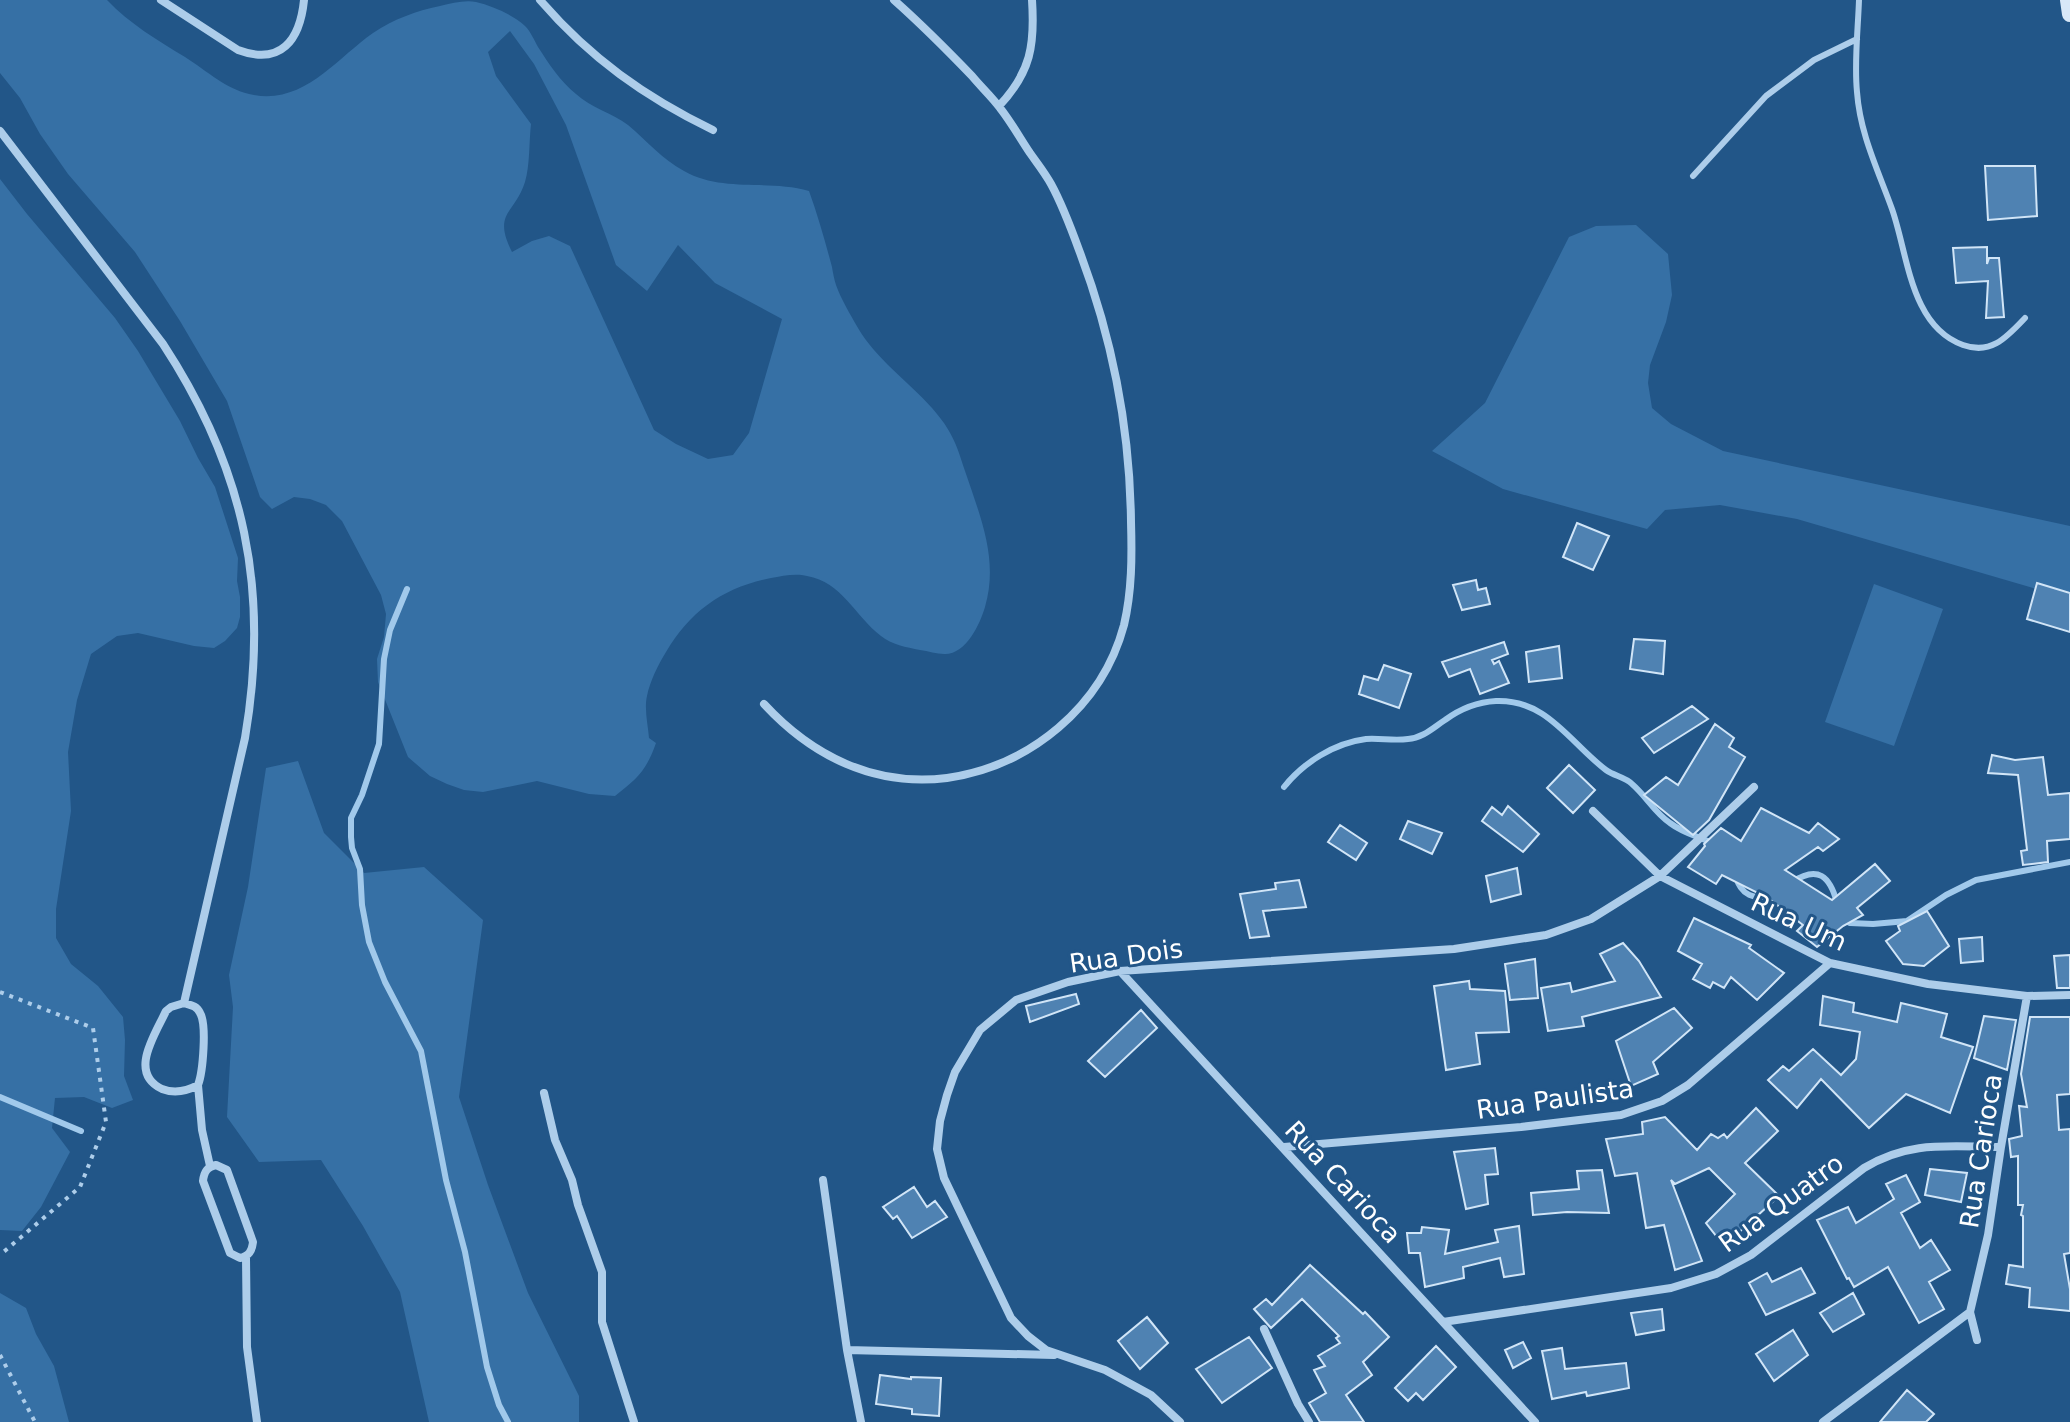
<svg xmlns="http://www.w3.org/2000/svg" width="2070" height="1422" viewBox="0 0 2070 1422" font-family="'DejaVu Sans',sans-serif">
  <rect width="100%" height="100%" fill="#225688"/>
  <!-- green -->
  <path fill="#3670a5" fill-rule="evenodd" d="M0,0h107c23,24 50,40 78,57 22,14 43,34 69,38 50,9 82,-36 119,-62 21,-14 43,-22 67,-27 12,-3 25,-6 36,-4 17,4 37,13 49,24 6,6 9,14 13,21 11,17 22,34 38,47 15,14 36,19 52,31 19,16 34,34 56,46 39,22 84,8 125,20 9,25 16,50 23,76 1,6 2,12 4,18 5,14 14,29 22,43 18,31 50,53 74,80 20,23 24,35 33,63 15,45 34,88 20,136 -5,17 -19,48 -41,47 -7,0 -16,-3 -24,-4 -14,-3 -28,-5 -39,-14 -26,-20 -39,-54 -74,-60 -11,-3 -25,0 -36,2 -47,9 -81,33 -105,74 -8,13 -16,29 -19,44 -3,13 1,29 2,42l7,5c-10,28 -18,35 -41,53l-26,-2 -52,-13 -54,11 -19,-2 -17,-6 -17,-8 -22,-19 -30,-75 -1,-23 7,-22 2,-23 -5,-19 -39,-74 -16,-16 -16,-6 -16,-2 -22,12 -12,-12 -33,-96 -47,-80 -45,-69 -67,-78 -28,-40 -20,-36 -20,-25zM510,31l24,33 32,61 50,140 31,26 31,-46 37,38 67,36 -33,114 -16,22 -25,4 -32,-15 -22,-14 -84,-184 -21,-10 -17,5 -20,11c-20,-40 3,-38 13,-70 5,-16 4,-41 6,-58l-35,-48 -8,-24z
    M0,179l27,35 88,104 23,33 42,70 18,37 17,29 23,71 -1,23 3,16v20l-3,11 -12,13 -11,7 -20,-2 -56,-13 -21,3 -26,18 -14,46 -9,52 3,59 -15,98v29l15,26 27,22 25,31 2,23 -1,36 9,24 -21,8 -28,-11 -29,1 -3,30 18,24 -29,55 -19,24 -22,-1z
    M1636,225l32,29 4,41 -6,27 -16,43 -2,18 4,25 19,16 52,27 347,75v70l-27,-5 -246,-72 -77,-14 -55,5 -18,19 -144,-40 -71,-38 53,-48 84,-166 27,-11z
    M1874,584l69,25 -49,137 -69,-24z
    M298,761l26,72 40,40 60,-6 59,53 -24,177 29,88 40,108 51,103v26h-150l-29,-130 -37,-66 -42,-66 -62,2 -32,-45 6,-110 -4,-32 19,-88 18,-119z
    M0,1293l26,15 10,26 18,32 15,56h-69z"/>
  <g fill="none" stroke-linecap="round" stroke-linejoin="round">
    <!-- stream -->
    <path stroke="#a1c9eb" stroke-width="6" d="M407,589l-17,41 -6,29 -5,85 -17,51 -11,23v19l1,11 8,21 2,36 7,37 16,40 36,69 25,129 19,72 22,115 12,38 9,17
      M1284,787c19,-24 50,-44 82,-48 14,-1 28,2 42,0 15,-1 26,-12 37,-19 15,-11 32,-18 51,-19 51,-2 74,42 110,69 8,6 19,7 26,14 14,12 23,29 38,39 13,10 30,14 44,21
      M1736,876c4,19 19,25 37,19
      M1792,882c26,-17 38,-6 45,21
      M1844,920l6,3 23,1 34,-3 39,-26 30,-15 94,-18
      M0,1097l81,34"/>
  </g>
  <!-- building -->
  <path fill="#4f82b2" stroke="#d1e5f7" stroke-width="2" d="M1985,166h50l2,50 -49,4z
    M1987,247v17l2,-6h10l5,59 -18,1 2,-37 -32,2 -3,-35z
    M1577,523l32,13 -16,34 -30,-13z
    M1476,580l2,10 8,-2 4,16 -28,6 -9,-25z
    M2037,583l33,10v39l-43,-13z
    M1634,639l31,2 -2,33 -33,-5z
    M1504,642l4,12 -16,6 2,4 5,-3 10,22 -29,11 -10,-25 -21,8 -7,-15z
    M1559,646l3,32 -33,4 -3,-30z
    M1384,665l27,9 -12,34 -40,-14 5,-18 14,4z
    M1692,706l16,13 -54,34 -12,-15z
    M1715,724l19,14 -5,9 16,10 -36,63 -16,15 -49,-40 22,-18 12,8z
    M1992,755l23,5 28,-3 5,38 22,-2v46l-23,2 1,21 -25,3 -2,-14 6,-1 -9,-75 -30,-2z
    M1569,765l26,25 -22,23 -26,-25z
    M1508,806l31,28 -16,18 -41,-31 10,-14 10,8z
    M1761,808l48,25 9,-10 21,16 -16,12 -5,-4 -33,23 47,30 43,-36 15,17 -33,27 6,7 -20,11 -26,21 -20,-16 6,-6 -35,-27 -46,-23 -6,9 -28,-17 17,-21 -1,-2 17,-16 20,13z
    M1408,821l34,12 -10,21 -32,-15z
    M1340,825l27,18 -11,17 -28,-18z
    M1517,868l4,26 -30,8 -5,-26z
    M1299,880l7,27 -43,4 6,25 -19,2 -10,-44 36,-5 -1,-6z
    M1927,911l22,35 -25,20 -21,-2 -17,-23 14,-10 -2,-5z
    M1694,918l57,27 -2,3 35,25 -27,27 -26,-23 -7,11 -11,-6 -3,6 -17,-9 9,-15 -24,-13z
    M1982,937l1,24 -22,2 -2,-24z
    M1623,943l16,18 22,36 -79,20 2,9 -36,5 -7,-43 29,-5 2,9 43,-11 -15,-27z
    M2070,955v33h-13l-3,-32z
    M1535,959l3,39 -28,2 -5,-36z
    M1469,981l1,8 35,2 4,41 -33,1 4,31 -34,6 -12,-84z
    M1076,994l3,10 -49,18 -4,-16z
    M1823,996l31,7 -1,9 44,10 4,-19 46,11 -6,23 32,10 -23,66 -44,-19 -37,34 -48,-49 -24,29 -29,-28 15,-14 6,5 24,-22 28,26 15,-16 4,-27 -40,-7z
    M1674,1008l18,20 -39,34 5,12 -27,12 -15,-45z
    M1141,1010l16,18 -52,49 -17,-16z
    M1984,1016l32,4 -9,50 -33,-12z
    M2030,1017h40v77l-13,1 2,35 11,-1v124l-6,1 6,35v22l-41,-4 1,-19 -24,-4 3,-19 14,2v-51l-2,-1 2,-10h-5v-49l-7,1 -2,-18 13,-3 -3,-30 8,1 -6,-33z
    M1756,1108l22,23 -33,32 34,33 -55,50 -18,-23 29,-29 -26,-26 -34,16 -4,-4 31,81 -27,9 -11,-45 -18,3 -9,-55 -22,3 -9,-37 37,-5 -1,-12 23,-5 32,33 14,-16 7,4 6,-4 3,4z
    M1495,1148l3,26 -13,1 3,29 -22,5 -12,-57z
    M1930,1169l37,4 -6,29 -36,-7z
    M1602,1170l7,43 -42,-1 -34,3 -2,-22 48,-4 -2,-18z
    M1906,1175l14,27 -19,11 19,35 11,-8 19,30 -21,12 15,27 -25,14 -31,-56 -34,20 -5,-9 -2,1 -30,-59 31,-13 8,16 38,-24 -8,-15z
    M914,1187l13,20 8,-6 12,16 -35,21 -15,-22 -4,3 -10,-12z
    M1519,1226l5,48 -20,3 -4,-19 -37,9 1,11 -39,9 -5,-34h-11l-2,-20h14l1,-6 27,3 -4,24 53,-12 -3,-12z
    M1310,1265l53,49 2,-2 24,25 -26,25 9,13 -26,20 18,27h-44l-11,-19 17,-10 -12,-23 11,-4 -7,-10 22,-13 -4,-5 3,-2 -37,-37 -31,29 -17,-19 12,-10 6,6z
    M1801,1268l14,25 -49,22 -17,-32 18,-10 5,9z
    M1853,1293l11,21 -31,18 -13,-19z
    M1662,1309l2,21 -28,5 -5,-22z
    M1147,1317l21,26 -28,26 -22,-28z
    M1793,1330l15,25 -34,26 -18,-27z
    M1249,1337l23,31 -50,35 -26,-34z
    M1523,1342l8,16 -18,10 -8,-18z
    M1436,1346l20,21 -33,33 -7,-7 -8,8 -13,-13z
    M1562,1348l3,21 61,-6 3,25 -42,8 -1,-4 -34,7 -10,-48z
    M880,1375l31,4v-2l30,1 -2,38 -27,-2v-5l-36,-5z
    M1907,1390l27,24 -8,8h-46z"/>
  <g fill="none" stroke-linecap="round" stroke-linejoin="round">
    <!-- path -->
    <path stroke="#adcdea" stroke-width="4" stroke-dasharray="4 6" stroke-linecap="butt" d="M0,992l93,36 13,94 -26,65 -80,68
      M0,1355l35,67"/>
    <!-- lane -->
    <path stroke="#adcdea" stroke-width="6" d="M1859,0c-1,30 -5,62 -2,92 3,42 21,78 35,117 16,45 18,117 71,136 28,10 43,-7 62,-27
      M1693,176l73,-80 48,-36 43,-21"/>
    <!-- street -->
    <path stroke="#adcdea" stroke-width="8" d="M161,0l77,50c43,16 62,-10 66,-50
      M540,0c50,58 105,97 173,130
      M999,106c32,-34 36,-61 33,-106
      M0,131l163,213c82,125 107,247 82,394l-61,265
      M764,704c48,52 110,83 183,74 83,-12 155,-71 177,-153 8,-34 8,-69 7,-103 -1,-93 -19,-185 -52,-272 -8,-22 -17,-46 -28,-66 -6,-11 -14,-21 -21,-31 -10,-15 -19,-31 -30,-45 -8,-11 -19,-21 -28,-32 -25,-26 -51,-52 -78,-76
      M1593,811l67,65 170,87 98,21 99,12 43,-1
      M1120,971l415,451
      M184,1003c7,2 13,3 16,10 7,11 3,59 -2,72 -11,6 -23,9 -36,4 -34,-16 -7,-54 4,-78l5,-4z
      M198,1085l4,45 8,36
      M544,1093l11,47 17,40 6,25 24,67v50l32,100
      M1284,1147l237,-20 100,-12 41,-14 26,-16 142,-122
      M216,1165l11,5 26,72c-1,9 -4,14 -13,16l-10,-5 -27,-72c1,-9 4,-14 13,-16z
      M823,1180l24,170 14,72
      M246,1257l1,90 10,75
      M1443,1322l228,-34 45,-14 35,-19 113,-87c46,-28 85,-21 137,-21
      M1264,1329l34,75 11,18
      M1977,1340l-7,-28 18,-77 13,-88 26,-151
      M847,1350l207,5
      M1180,1422l-29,-27 -46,-25 -59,-20 -18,-14 -17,-18 -67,-140 -7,-29 3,-28 7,-26 8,-23 25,-42 36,-30 52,-18 52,-11 334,-22 92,-14 45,-16 69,-43 94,-89
      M1823,1422l147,-110"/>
    <!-- secondary -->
    <path stroke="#d8e8f8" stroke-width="16" d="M2068,0l2,14"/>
  </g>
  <g text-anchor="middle" stroke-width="6" stroke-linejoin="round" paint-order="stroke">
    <!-- street labels -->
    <g font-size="26" fill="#fff" stroke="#225688">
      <text transform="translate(1799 922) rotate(25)" y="9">Rua Um</text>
      <text transform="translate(1126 956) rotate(-8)" y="9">Rua Dois</text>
      <text transform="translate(1555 1099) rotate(-8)" y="9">Rua Paulista</text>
      <text transform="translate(1981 1151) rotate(-81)" y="9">Rua Carioca</text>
      <text transform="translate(1343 1182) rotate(47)" y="9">Rua Carioca</text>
      <text transform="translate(1781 1203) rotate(-36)" y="9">Rua Quatro</text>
    </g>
  </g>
</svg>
